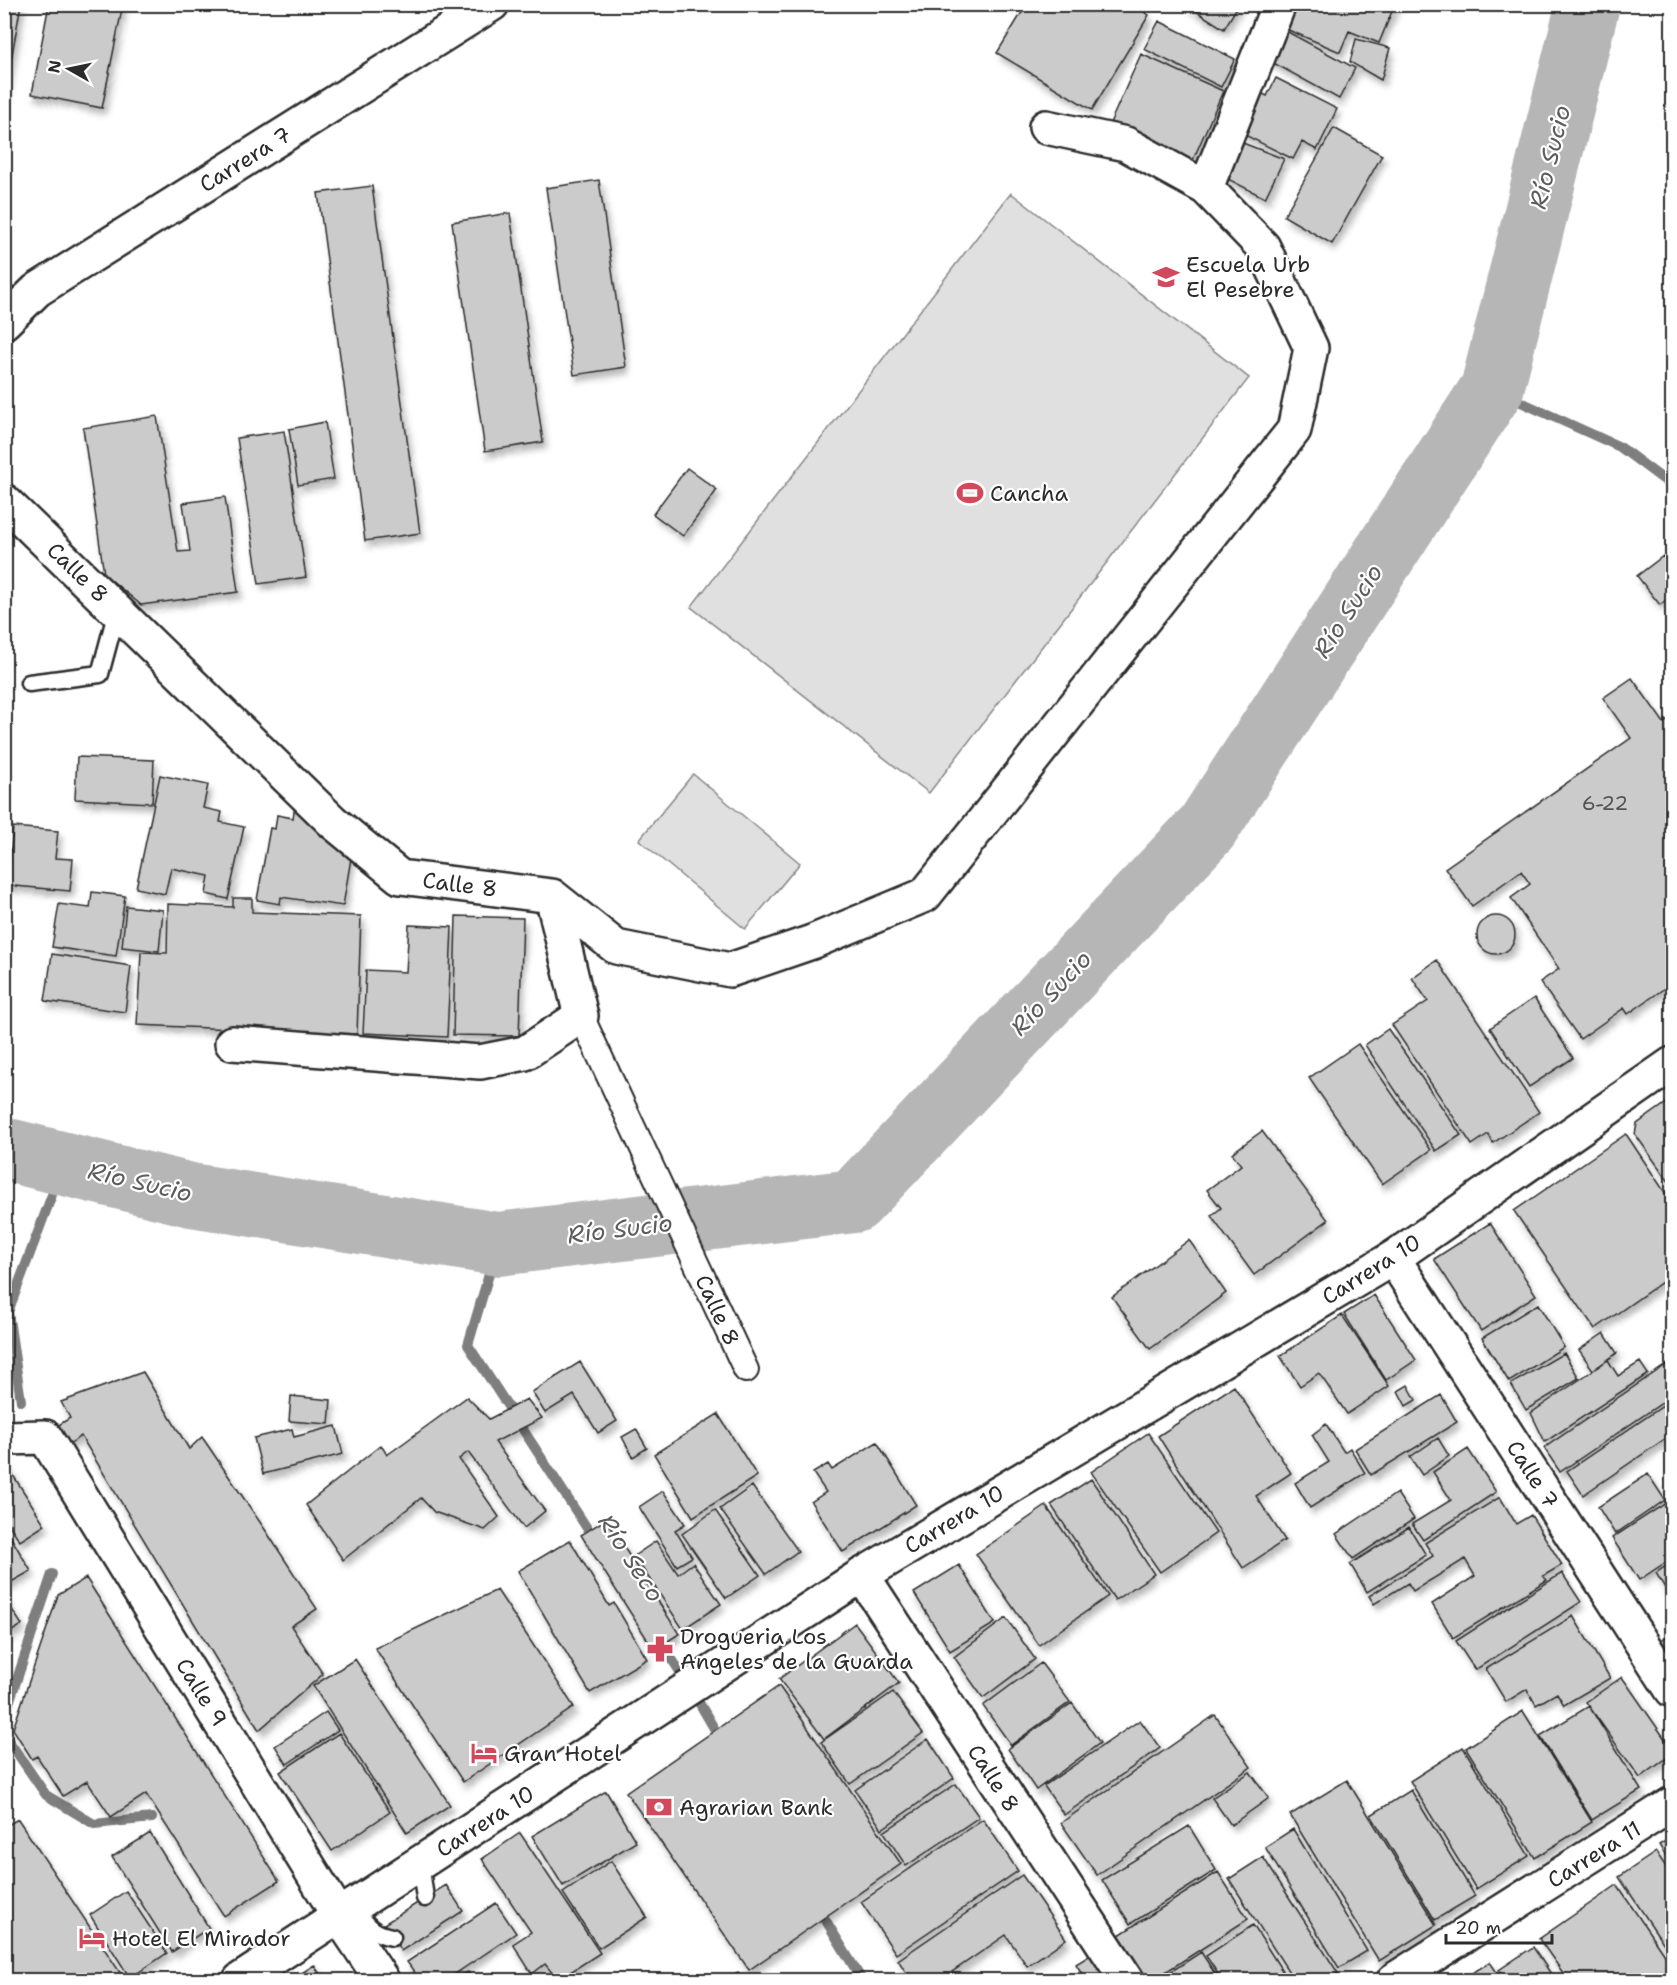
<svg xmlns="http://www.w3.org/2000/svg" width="1677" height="1985" viewBox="0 0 1677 1985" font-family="'Shantell Sans',sans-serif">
  <defs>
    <filter id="shadow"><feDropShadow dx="3.5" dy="6" stdDeviation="3" flood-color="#0004"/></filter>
  </defs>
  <rect width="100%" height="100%" fill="#fff"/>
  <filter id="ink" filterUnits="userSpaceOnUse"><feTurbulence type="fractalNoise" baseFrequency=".0167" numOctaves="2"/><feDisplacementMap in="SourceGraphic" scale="12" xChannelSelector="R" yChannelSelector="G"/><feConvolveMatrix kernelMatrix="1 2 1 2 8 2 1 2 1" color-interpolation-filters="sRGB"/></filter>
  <g filter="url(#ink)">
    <!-- green -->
    <path fill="#e0e0e0" stroke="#868686" stroke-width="1.5" d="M1011,193l238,185 -320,415 -238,-186z
      M693,774l107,89 -55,66 -106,-89z"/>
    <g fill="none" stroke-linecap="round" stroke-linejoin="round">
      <!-- stream -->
      <path stroke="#7e7e7e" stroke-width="10" d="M1492,389l128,58 52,39
        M498,1244l-30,101 128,197
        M21,1401l-13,-89 56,-149
        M655,1633l35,54 32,55
        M4,1718l48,-144
        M4,1734l42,61 48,29 58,-6
        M817,1906l45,74"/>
      <!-- river -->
      <path stroke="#b6b6b6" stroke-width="64" d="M4,1149l187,46 307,49 356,-43 353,-373 285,-439 96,-385"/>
    </g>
    <!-- building -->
    <path fill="#cbcbcb" stroke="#2b2b2b" stroke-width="1.5" filter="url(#shadow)" d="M4,4h17l-17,96z
      M49,4h74l-21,104 -70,-14z
      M1027,4h105l17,11 -57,95 -95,-57z
      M1185,4h54l-15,25z
      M1288,4h107l-16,39 -30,-12 -9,21 -61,-26z
      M1159,21l76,38 -14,28 -77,-38z
      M1284,30l71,38 -16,31 -71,-39z
      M1356,39l34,9 -9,32 -31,-18z
      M1141,54l82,37 -30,69 -83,-37z
      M1276,78l61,31 -20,41 -15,-8 -9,17 -54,-27 20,-40 8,4z
      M1334,128l48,27 -50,89 -48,-28z
      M1235,140l49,19 -19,39 -43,-22z
      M599,180l27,187 -52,8 -28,-187z
      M372,186l48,347 -55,8 -47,-348z
      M510,213l33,229 -58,9 -33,-229z
      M157,416l21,136 12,-1 -7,-48 42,-6 13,95 -97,13 -37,-31 -21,-146z
      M325,422l9,57 -36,6 -9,-56z
      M284,431l22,146 -47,7 -22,-146z
      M687,468l30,22 -34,46 -30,-22z
      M1663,556l9,12v27l-12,10 -23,-29z
      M1632,678l32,45 8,-6v258l-1,1 1,7 -44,31 -4,-6 -44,31 -40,-57 19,-13 -48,-71 19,-14 -9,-13 -49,35 -27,-38 186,-130 -28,-40z
      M77,757l77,3 -2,43 -77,-4z
      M160,775l48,10 -5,23 19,4 -2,10 24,5 -16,72 -22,-5 3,-18 -38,-8 -6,26 -29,-6z
      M295,805l58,41 -10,60 -62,-9 -1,7 -23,-4 13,-72 5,1 2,-14 16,3z
      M13,827l45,4 -3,27 18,1 -3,32 -66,-6v-18h5z
      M92,892l33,4 -9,60 -64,-9 7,-43 31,4z
      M233,898h19v14l109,4 -4,118 -220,-9 4,-73 26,1 1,-49 65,3z
      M126,906l37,4 -4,41 -37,-4z
      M1477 935a19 19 0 1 1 38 0a19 19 0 1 1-38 0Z
      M456,916l67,2 -4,118 -66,-1z
      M409,925l43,2 -5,110 -84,-4 3,-63 40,2z
      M52,954l79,12 -6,46 -80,-11z
      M1437,960l102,152 -46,31 -5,-9 -16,11 -80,-120 36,-24 -16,-23z
      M1534,998l39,60 -44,29 -39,-59z
      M1388,1029l73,106 -25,16 -71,-106z
      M1358,1044l73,106 -49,34 -73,-106z
      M1672,1099v87l-37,-52 2,-10z
      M1262,1131l66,89 -74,55 -43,-59 10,-8 -14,-18 34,-25 -9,-12z
      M1626,1134l46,69v72l-77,54 -81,-118z
      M1490,1223l46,72 -55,36 -47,-72z
      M1189,1240l37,53 -76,56 -38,-52z
      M1374,1295l42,65 -30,20 -42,-66z
      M1538,1304l26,43 -55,35 -27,-44z
      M1342,1315l47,71 -42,28 -28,-41 -19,13 -20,-30z
      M1604,1333l13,20 -24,17 -14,-20z
      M1564,1353l15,25 -53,32 -15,-26z
      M1608,1360l10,16 22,-14 8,12 -103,68 -14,-29z
      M1672,1361v35l-112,76 -16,-24z
      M580,1362l37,59 -19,12 -24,-38 -29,18 -13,-21z
      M143,1372l46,77 13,-12 62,91 53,81 -26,17 32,48 -64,56 -178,-294 -12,8 -12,-18 13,-8 -9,-16z
      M1408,1385l8,15 -10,6 -8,-15z
      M1234,1386l57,87 -35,23 29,44 -42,28 -85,-132z
      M1441,1395l16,27 -86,53 -16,-26z
      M291,1396l40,4 -2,24 -40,-3z
      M467,1397l22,22 38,-20 15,19 -47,24 50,69 -21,17 -56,-76 -9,7 40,58 -14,13 -51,-18 -13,-14 -78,62 -37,-55 75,-60 6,10z
      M1672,1400v34l-89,61 -16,-24z
      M718,1414l39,62 -64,41 -39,-63z
      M1326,1424l18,28 6,-4 15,25 -55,35 -15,-25 34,-21 -17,-27z
      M336,1426l7,28 -80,20 -9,-36 38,-9 2,8z
      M636,1429l11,19 -14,9 -11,-20z
      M1148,1433l68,100 -56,39 -69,-100z
      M1438,1438l11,18 -27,19 -12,-18z
      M877,1442l39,63 -73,47 -32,-50 15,-10 -13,-19 15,-9 4,6z
      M1468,1449l28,43 -73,48 -11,-16 39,-24 -18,-28z
      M4,1461l41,64 -25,16 -16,-24z
      M1648,1474l17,26 -50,34 -17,-27z
      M1091,1479l63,95 -39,26 -64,-95z
      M752,1486l46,65 -32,23 -46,-65z
      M663,1491l22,33 -10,6 17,27 -15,9 -38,-59z
      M1397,1493l17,26 -61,40 -17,-25z
      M1500,1497l16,27 15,-9 31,50 -19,11 4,4 -94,58 -21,-34 43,-28 -10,-17 -52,32 -5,-8 -34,21 -5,-8 64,-40 -8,-13z
      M1666,1503l6,2v53l-33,22 -27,-42z
      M1046,1506l62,90 -69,49 -63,-91z
      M715,1510l45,65 -34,23 -44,-64z
      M606,1519l73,115 -25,16 -73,-115z
      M4,1526l27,45 -27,15z
      M1409,1527l17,28 -59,37 -17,-28z
      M570,1540l39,66 5,-3 33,56 -57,34 -72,-122z
      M656,1541l22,33 15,-11 28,41 -38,25 -49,-73z
      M1672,1562v38l-16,-27z
      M959,1565l36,58 -45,28 -36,-58z
      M1562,1573l19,29 -106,68 -19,-29z
      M86,1578l193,303 -55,35 -78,-122 -35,23 -24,-36 -24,15 -26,-40 -5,3 -19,-30 45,-134z
      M497,1590l77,117 -111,75 -88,-134z
      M4,1597l18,28 -18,11z
      M1573,1616l37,62 -46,27 -7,-12 -21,12 -9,-16 -21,13 -20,-33z
      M1006,1618l29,41 -52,39 -29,-41z
      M855,1623l44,60 -75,56 -45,-60z
      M1672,1633v34l-15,-24z
      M355,1659l95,146 -43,28 -94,-147z
      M1041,1663l29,39 -59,43 -28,-39z
      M1622,1677l50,72v5l-32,24 -54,-76z
      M779,1686l122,178 -152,106 -123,-178z
      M893,1692l30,41 -73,51 -29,-42z
      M1072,1703l28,40 -64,47 -28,-41z
      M1589,1706l52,84 -49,30 -52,-84z
      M1523,1711l69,111 -57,36 -69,-110z
      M326,1712l12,18 -51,34 -12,-18z
      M1215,1715l36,52 -154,108 -36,-52z
      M1140,1720l20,28 -96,67 -20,-29z
      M339,1733l51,79 -58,39 -52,-79z
      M928,1739l26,39 -72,51 -27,-39z
      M1463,1747l66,109 -53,33 -66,-108z
      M1250,1772l19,26 -38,27 -19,-27z
      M1347,1780l89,145 -57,36 -89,-146z
      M956,1784l23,33 -73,49 -22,-34z
      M1411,1790l64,106 -40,24 -64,-105z
      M606,1791l30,51 -73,44 -31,-50z
      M18,1819l107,161h-121v-153z
      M983,1819l35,52 -122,83 -35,-52z
      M1189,1826l27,44 -86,54 -28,-44z
      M1293,1829l74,122 -28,17 -74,-121z
      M150,1833l59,95 -37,24 -60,-95z
      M520,1833l80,120 -42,27 -13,-16 -13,10 -19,-30 18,-12 -49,-73z
      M1672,1837v29l-13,-21z
      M1656,1852l16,24v80l-53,-79z
      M1263,1857l75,116 -11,7h-33l-65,-101z
      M611,1861l36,56 -48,31 -36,-55z
      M1218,1872l30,47 -95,61h-5l-29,-45z
      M1022,1875l44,64 -39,27 -21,-31 -54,37 6,8h-47l-13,-20z
      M446,1885l17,26 -62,40 -17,-27z
      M1617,1885l55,81v14h-104l-29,-41z
      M126,1891l41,62 -37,25 -40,-63z
      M496,1903l20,30 -70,47h-26l-13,-18z
      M1253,1925l35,55h-66l-16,-24z
      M1533,1947l22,33h-49l-7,-10z
      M1097,1951l17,29h-28l-10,-16z
      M1201,1952l18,28h-61z
      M1490,1962l12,18h-41z
      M314,1965l10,15h-33z
      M468,1972l5,8h-19z
      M738,1972l6,8h-21z"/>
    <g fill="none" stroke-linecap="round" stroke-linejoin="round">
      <!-- service casing -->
      <g stroke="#2b2b2b" stroke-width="21">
        <path id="service" d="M29,683l71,-9 17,-63
          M420,1863l5,35
          M352,1907c14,16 18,26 40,30"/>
      </g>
      <!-- pedestrian casing -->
      <g stroke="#2b2b2b" stroke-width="28">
        <path id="pedestrian" d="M581,1016l165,354"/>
      </g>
      <!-- minor casing -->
      <g stroke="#2b2b2b" stroke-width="38">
        <path id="minor" d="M1206,188l73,-184
          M4,322l33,-32 455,-286
          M4,501l329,321 67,55 152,19
          M552,896l64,51 114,23 82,-28 113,-47 369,-465 17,-82 -48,-101 -57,-59 -80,-44 -80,-17
          M232,1043l248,19 45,-9 56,-37 -29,-120
          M1393,1258l279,432
          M4,1438l41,-1 294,479 43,64
          M862,1575l265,405
          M1394,1980l278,-176"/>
      </g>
      <!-- secondary casing -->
      <g stroke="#2b2b2b" stroke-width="38">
        <path id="secondary" d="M240,1980l622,-405 531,-317 279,-194"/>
      </g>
      <!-- service -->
      <use href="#service" stroke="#fff" stroke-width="16"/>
      <!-- pedestrian -->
      <use href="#pedestrian" stroke="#fff" stroke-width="24"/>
      <!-- minor -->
      <use href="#minor" stroke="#fff" stroke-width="33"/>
      <!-- secondary -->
      <use href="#secondary" stroke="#fff" stroke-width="33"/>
    </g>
  </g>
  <!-- icons -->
  <defs>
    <g id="school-bare" transform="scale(2.07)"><path d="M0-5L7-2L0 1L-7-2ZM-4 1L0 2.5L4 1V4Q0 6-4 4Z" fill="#d1495b" stroke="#fff" stroke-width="2.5" paint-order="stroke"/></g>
    <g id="stadium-bare" transform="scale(2.07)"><path d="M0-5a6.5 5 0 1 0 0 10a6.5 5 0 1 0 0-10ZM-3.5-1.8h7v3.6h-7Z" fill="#d1495b" stroke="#fff" stroke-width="2.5" paint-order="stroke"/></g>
    <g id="pharmacy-bare" transform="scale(2.07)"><path d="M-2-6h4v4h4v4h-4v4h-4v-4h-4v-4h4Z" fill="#d1495b" stroke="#fff" stroke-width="2.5" paint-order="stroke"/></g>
    <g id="hotel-bare" transform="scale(2.07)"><path d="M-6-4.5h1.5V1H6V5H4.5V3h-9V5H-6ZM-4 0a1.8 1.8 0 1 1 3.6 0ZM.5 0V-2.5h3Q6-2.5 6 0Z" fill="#d1495b" stroke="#fff" stroke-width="2.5" paint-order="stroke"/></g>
    <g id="bank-bare" transform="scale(2.07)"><path d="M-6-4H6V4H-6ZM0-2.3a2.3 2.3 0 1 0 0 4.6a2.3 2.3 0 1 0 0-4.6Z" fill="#d1495b" stroke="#fff" stroke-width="2.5" paint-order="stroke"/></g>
  </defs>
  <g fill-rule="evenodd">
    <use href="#school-bare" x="1166" y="277"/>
    <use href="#stadium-bare" x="970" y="493"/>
    <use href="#pharmacy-bare" x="660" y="1649"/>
    <use href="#hotel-bare" x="484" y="1753"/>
    <use href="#bank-bare" x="659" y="1807"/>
    <use href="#hotel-bare" x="92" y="1938"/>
  </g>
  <g text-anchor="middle" stroke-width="4.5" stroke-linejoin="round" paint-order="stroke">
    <!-- number labels -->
    <g font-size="20" fill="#535353">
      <text x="1605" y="810">6-22</text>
    </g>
    <!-- street labels -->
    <g font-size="22" fill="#2b2b2b" stroke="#fff">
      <text transform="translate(245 159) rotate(-32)" y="8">Carrera 7</text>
      <text transform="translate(78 572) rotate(44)" y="8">Calle 8</text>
      <text transform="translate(460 884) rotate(7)" y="8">Calle 8</text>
      <text transform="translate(1371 1269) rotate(-32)" y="8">Carrera 10</text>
      <text transform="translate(718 1310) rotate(65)" y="8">Calle 8</text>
      <text transform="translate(1533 1474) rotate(57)" y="8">Calle 7</text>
      <text transform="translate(954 1519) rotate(-31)" y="8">Carrera 10</text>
      <text transform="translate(202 1692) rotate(58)" y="8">Calle 9</text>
      <text transform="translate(994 1778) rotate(57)" y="8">Calle 8</text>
      <text transform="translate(485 1821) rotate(-33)" y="8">Carrera 10</text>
      <text transform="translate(1594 1854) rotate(-32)" y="8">Carrera 11</text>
    </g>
    <!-- poi labels -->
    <g font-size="22" fill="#2b2b2b" stroke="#fff" text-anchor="start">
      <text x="1186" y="272">Escuela Urb<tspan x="1186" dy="25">El Pesebre</tspan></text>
      <text x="990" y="501">Cancha</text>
      <text x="680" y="1644">Drogueria Los<tspan x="680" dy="25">Angeles de la Guarda</tspan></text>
      <text x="504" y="1761">Gran Hotel</text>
      <text x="679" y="1815">Agrarian Bank</text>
      <text x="112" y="1946">Hotel El Mirador</text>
    </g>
    <!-- water labels -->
    <g font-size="24" font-style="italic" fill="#5c5c5c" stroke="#fff">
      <text transform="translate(1550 157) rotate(-76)" y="8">Río Sucio</text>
      <text transform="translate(1348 611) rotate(-57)" y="8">Río Sucio</text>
      <text transform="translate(1051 993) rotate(-47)" y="8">Río Sucio</text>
      <text transform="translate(140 1182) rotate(13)" y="8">Río Sucio</text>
      <text transform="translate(620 1229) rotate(-7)" y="8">Río Sucio</text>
      <text transform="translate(631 1558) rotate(57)" y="8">Río Seco</text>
    </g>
  </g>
  <!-- margin -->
  <rect width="1677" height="1985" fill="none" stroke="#fff" stroke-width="24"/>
  <rect x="12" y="12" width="1653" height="1961" fill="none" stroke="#2b2b2b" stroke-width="2" filter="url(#ink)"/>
  <!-- north arrow -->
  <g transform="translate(69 69) rotate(279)" stroke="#ffffff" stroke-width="4.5" paint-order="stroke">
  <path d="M0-4.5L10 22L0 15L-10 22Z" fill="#2b2b2b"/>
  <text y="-9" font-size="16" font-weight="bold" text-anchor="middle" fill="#2b2b2b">N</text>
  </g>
  <!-- scale -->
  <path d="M1446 1934v9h106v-9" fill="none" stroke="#2b2b2b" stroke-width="3"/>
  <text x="1455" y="1934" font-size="18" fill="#2b2b2b" stroke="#ffffff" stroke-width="4.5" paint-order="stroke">20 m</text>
</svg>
